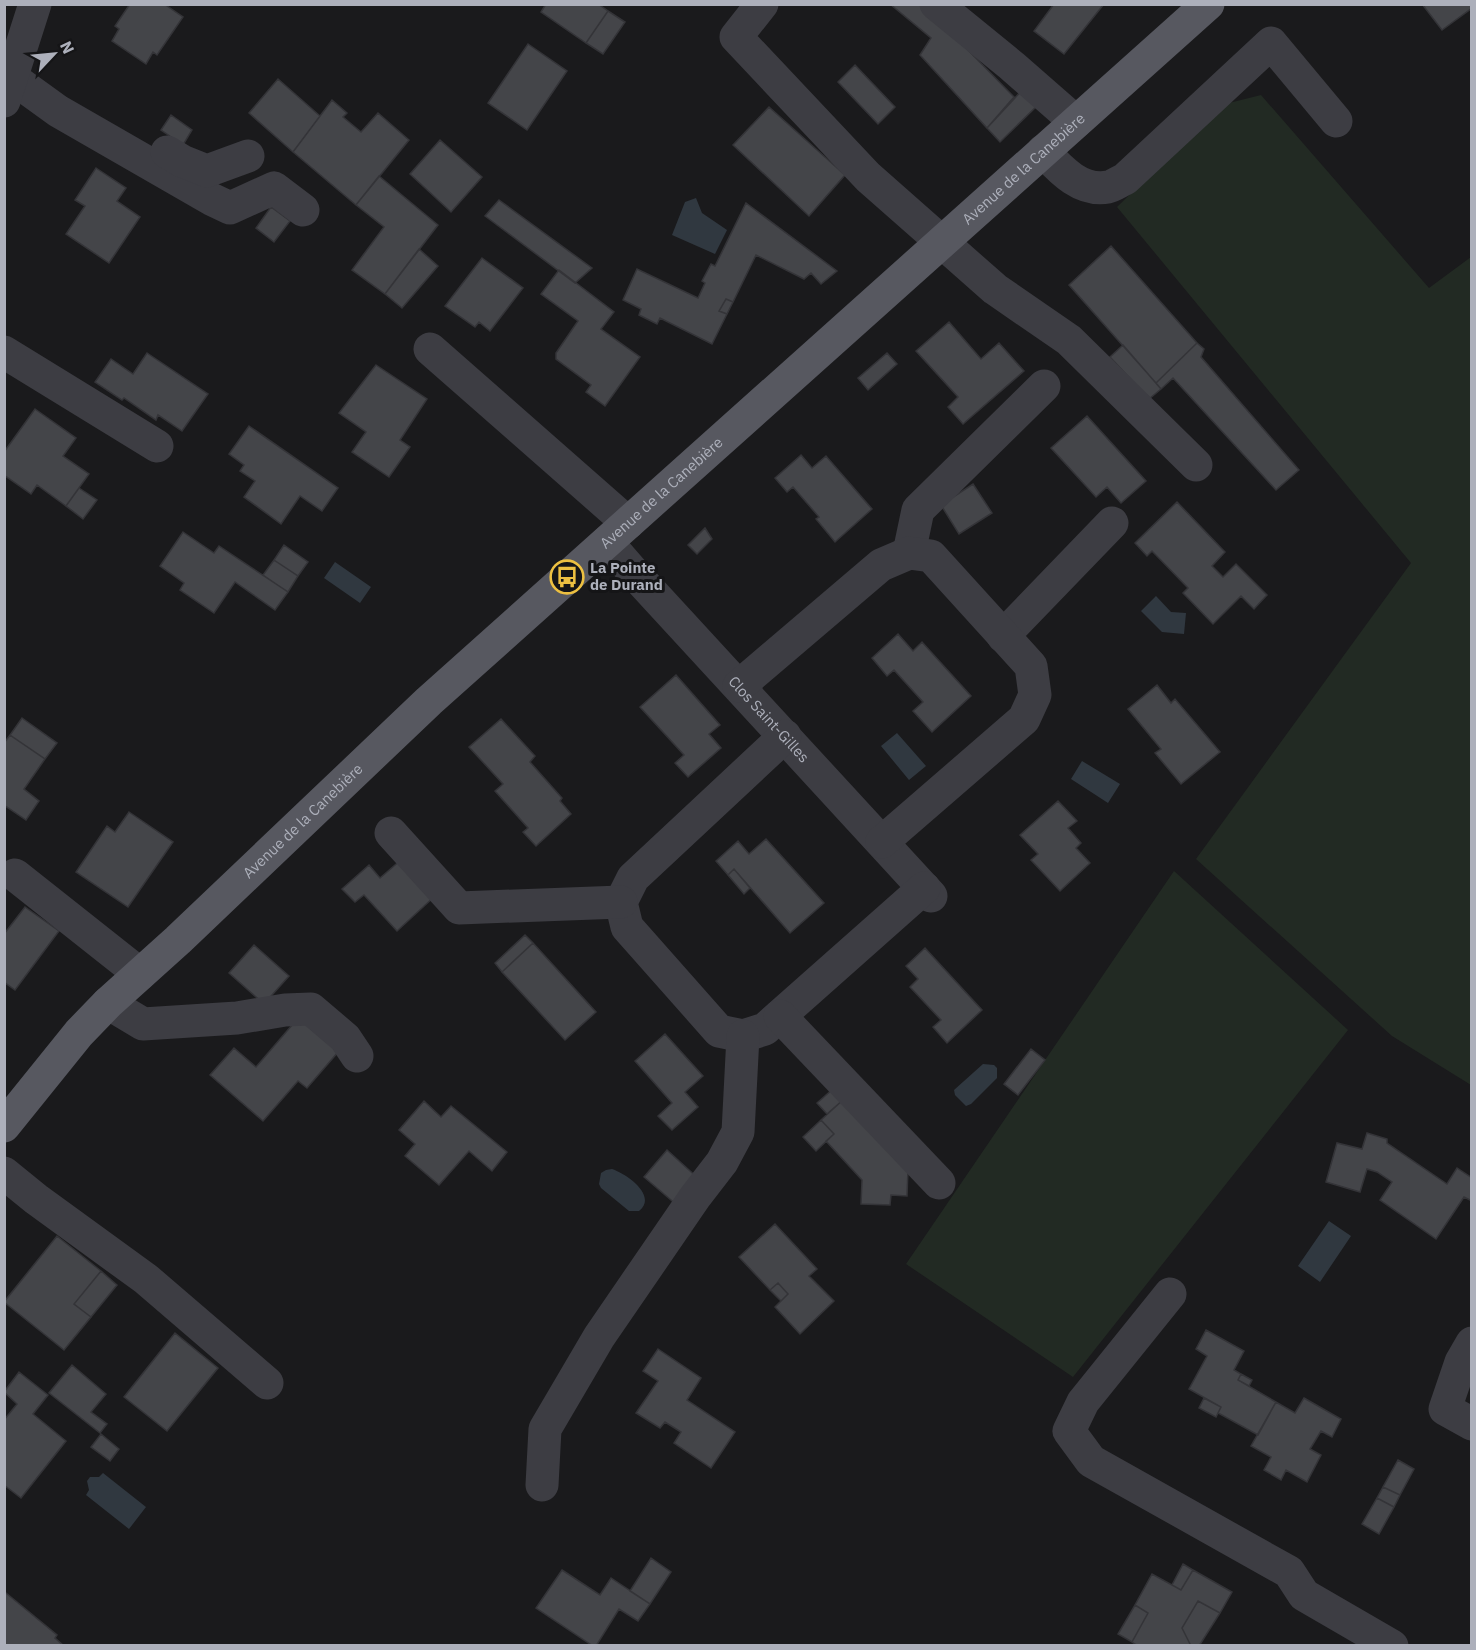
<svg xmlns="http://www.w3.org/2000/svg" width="1476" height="1650" viewBox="0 0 1476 1650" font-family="'IBM Plex Sans',sans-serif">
  <rect width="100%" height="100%" fill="#1a1a1c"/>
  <!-- green -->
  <path fill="#222a23" d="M1261,95l168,193 42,-31v828l-79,-49 -196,-177 215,-296 -294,-356 104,-102z
    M1174,871l174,159 -275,347 -167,-113z"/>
  <!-- water -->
  <path fill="#303840" d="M696,198l6,15 25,17 -12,24 -43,-19 13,-33z
    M335,562l36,25 -11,16 -36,-25z
    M1156,596l15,16 15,1 -2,21 -22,-2 -21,-21z
    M897,733l29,33 -17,14 -28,-34z
    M1082,761l38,23 -12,19 -37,-24z
    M983,1064l11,1 3,3v10l-26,26 -5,2 -11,-11 -1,-5z
    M612,1169c15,5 46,27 27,42h-10l-28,-23 -2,-4 2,-11 5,-3z
    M1329,1221l22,15 -31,46 -22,-16z
    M103,1473l43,34 -17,22 -43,-34 3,-5 -2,-9 3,-4h9z"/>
  <!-- building -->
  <path fill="#444549" stroke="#343438" stroke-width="1.5" d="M130,4h34l19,13 -26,38 -4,-3 -7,12 -34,-23 7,-12 -4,-3z
    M546,4h52l10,7 -22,32 -45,-31z
    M890,4h33l91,93 -27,31 -67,-73 11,-17z
    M1054,4h50l-40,50 -30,-23z
    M1422,4h50v4l-30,22z
    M608,11l17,11 -22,32 -17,-11z
    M528,44l39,27 -40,59 -39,-27z
    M855,65l40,42 -17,17 -40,-42z
    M278,79l42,37 -27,36 -44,-39z
    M1025,87l15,16 -40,39 -13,-14z
    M332,100l15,13 -4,4 18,15 17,-19 31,27 -53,65 -63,-53z
    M769,107l76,68 -36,41 -76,-71z
    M171,115l21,15 -9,15 -22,-15z
    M440,140l42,37 -31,35 -41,-38z
    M96,168l30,20 -9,13 23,16 -31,46 -43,-29 19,-28 -10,-6z
    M379,176l59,49 -53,69 -33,-24 32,-43 -28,-22z
    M499,200l93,68 -17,15 -90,-67z
    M746,203l91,68 -16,13 -10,-11 -7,6 -48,-24 -23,47 -7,-3 -7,12 8,3 -15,30 -52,-26 -3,6 -18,-9 2,-6 -18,-9 14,-31 61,29 7,-15 -3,-2 9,-17 4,2z
    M271,207l19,14 -16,21 -18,-14z
    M1111,246l86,97 -41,40 -87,-98z
    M419,249l19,17 -36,42 -17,-14z
    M482,258l41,30 -33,43 -11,-9 -4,5 -30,-21z
    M559,270l55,42 -13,17 39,28 -35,49 -19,-14 5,-7 -35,-26v-6l22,-32 -37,-27z
    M726,299l7,3 -6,12 -8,-3z
    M949,322l32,37 18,-16 25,28 -61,53 -15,-17 10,-10 -42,-46z
    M1197,343l7,6 -3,8 98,113 -23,20 -103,-112 -12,11 -5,-6z
    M1123,345l38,44 -12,10 -39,-42z
    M147,353l61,41 -26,37 -24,-16 -2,5 -32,-22 -2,2 -27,-18 16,-23 22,15z
    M887,353l10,11 -29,26 -10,-12z
    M376,365l51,34 -27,41 10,7 -21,30 -37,-25 14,-20 -27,-19z
    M35,409l41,29 -13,18 26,18 -23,32 -29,-21 -6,9 -27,-19v-23z
    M1087,416l59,65 -25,22 -14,-16 -11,10 -45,-49z
    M249,426l89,62 -16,23 -22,-15 -19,28 -37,-27 11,-16 -15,-10 4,-6 -15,-11z
    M801,455l11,13 14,-12 46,53 -37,33 -19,-23 3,-2 -26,-30 -6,5 -12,-14z
    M973,484l19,29 -33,21 -18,-29z
    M79,488l18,12 -14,19 -17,-13z
    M1177,502l48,50 -13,14 11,11 13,-13 31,31 -13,14 -13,-13 -28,28 -30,-31 5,-5 -36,-37 -5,5 -12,-13z
    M705,528l7,11 -15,15 -9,-9z
    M183,532l31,21 5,-7 69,46 -13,18 -40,-28 -21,31 -34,-23 4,-7 -24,-17z
    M284,545l24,17 -10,14 -24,-16z
    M274,560l24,16 -10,16 -25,-17z
    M898,634l15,17 9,-9 49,54 -39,36 -19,-21 10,-9 -29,-32 -7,6 -15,-18z
    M676,675l44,50 -11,9 12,14 -33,29 -13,-14 9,-8 -44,-48z
    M1157,685l14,18 4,-4 45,53 -39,32 -26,-31 6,-4 -33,-40z
    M22,718l35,25 -12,16 -35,-24z
    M501,719l34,37 -5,6 32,36 -2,3 11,13 -35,32 -13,-14 5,-4 -33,-37 8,-7 -34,-37z
    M10,735l35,24 -21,30 15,12 -13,19 -22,-15v-62z
    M1058,801l19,20 -9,7 13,15 -5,5 14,15 -30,28 -29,-31 7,-6 -18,-19z
    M129,812l44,30 -45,65 -52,-35 31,-46 8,6z
    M766,839l58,64 -34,30 -56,-64 -6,6 -12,-14 22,-20 11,13z
    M402,859l33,37 -38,35 -33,-36 -9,7 -13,-13 27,-24 11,13z
    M734,869l16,19 -6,6 -16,-19z
    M25,907l34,24 -44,59 -11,-8v-48z
    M525,935l8,8 -31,29 -7,-9z
    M533,943l63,69 -31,28 -63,-68z
    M254,945l35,31 -25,28 -35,-31z
    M925,948l57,62 -35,33 -14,-16 8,-7 -31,-33 8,-8 -12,-13z
    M299,1017l40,34 -32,37 -9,-7 -35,40 -53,-46 24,-27 22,19z
    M665,1034l38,42 -18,16 13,15 -26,23 -14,-14 14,-13 -37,-42z
    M1031,1049l14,11 -27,35 -14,-11z
    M834,1088l10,11 -17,15 -10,-11z
    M844,1099l64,70 -1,27 -16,-1 -1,10 -29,-1 1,-24 -36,-39 8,-7 -13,-14z
    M424,1101l17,16 10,-11 56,46 -15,19 -23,-20 -30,34 -34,-29 10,-12 -16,-14z
    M821,1120l13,14 -18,17 -13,-14z
    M1367,1133l20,6v4l60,41 10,-16 15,10v23l-8,-4 -28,42 -56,-39 12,-18 -15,-10 -10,-3 -7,23 -34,-10 11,-39 25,6z
    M667,1150l33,30 -22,26 -34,-29z
    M775,1224l42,45 -8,7 25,25 -34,33 -25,-27 13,-13 -10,-11 -8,7 -31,-33z
    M57,1236l44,35 -27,33 17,13 -27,33 -60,-48z
    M101,1271l16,14 -26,32 -17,-13z
    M778,1283l10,11 -7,7 -11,-11z
    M1206,1330l38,21 -10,19 7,4 -3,6 38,22 -18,33 -40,-22 3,-6 -32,-18 18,-33 -11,-7z
    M175,1333l43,35 -51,63 -43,-34z
    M658,1349l43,29 -14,22 48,32 -24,36 -37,-25 7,-11 -16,-10 -5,6 -24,-15 22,-32 -15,-10z
    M72,1365l34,29 -15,18 16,12 -7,9 -51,-40z
    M19,1372l29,23 -15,19 33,27 -45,57 -17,-13v-65l13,-16 -13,-12z
    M1241,1374l11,6 -3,6 -11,-6z
    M1204,1398l17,9 -5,10 -17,-9z
    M1304,1398l37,21 -9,18 -11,-6 -11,18 11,6 -14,27 -21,-12 -5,10 -17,-10 7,-13 -20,-11 25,-44 19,11z
    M101,1434l18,15 -9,12 -19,-14z
    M1398,1460l16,9 -14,26 -17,-8z
    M1383,1487l17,8 -6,12 -17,-9z
    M1377,1498l17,9 -15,27 -17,-10z
    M651,1558l20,14 -21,32 -20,-13z
    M1183,1564l10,6 -12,20 -9,-5z
    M562,1570l38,25 11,-17 39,26 -12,17 -19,-12 -23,37h-3l-57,-38z
    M1193,1570l39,22 -12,21 -22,-12 -16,27 9,18h-53l-6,-4 16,-29 -13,-8 17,-31 29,16z
    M6,1593l51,42 -2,3 9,8h-60v-51z
    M1198,1601l22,12 -21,33h-8l-9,-18z
    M1135,1605l13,8 -16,29 -14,-8z"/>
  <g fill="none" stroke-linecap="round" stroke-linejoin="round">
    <!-- minor -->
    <g stroke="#3d3d43" stroke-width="33">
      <path d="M762,4l-26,33 132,140 127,112 74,51 127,125"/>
      <path d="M936,4l76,62 64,56"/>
      <path d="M11,77l47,34 153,88 19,9 44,-20 29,22"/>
      <path d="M4,101l31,-97"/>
      <path d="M1043,151c17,18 37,41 65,36 5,-1 12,-6 17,-8l146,-136 65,78"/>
      <path d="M167,152l15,9 25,10 41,-15"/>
      <path d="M430,349l198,174"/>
      <path d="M4,352l153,94"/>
      <path id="s1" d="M607,542l26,30 298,324"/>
      <path d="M909,553l9,-43 126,-124"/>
      <path d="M1003,636l109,-113"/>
      <path d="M739,686l142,-121 28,-12 22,3 100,110 4,29 -11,24 -142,123"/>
      <path d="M785,736l-152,142 -12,24 6,25 92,104 24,5 22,-7 159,-141"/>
      <path d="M391,833l68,75 162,-6"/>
      <path d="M15,875l125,99"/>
      <path d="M108,1003l35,21 94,-6 48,-8 26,-1 34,29 12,18"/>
      <path d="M780,1016l159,167"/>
      <path d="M4,1173l32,26 110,80 121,104"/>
      <path d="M1170,1294l-87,108 -14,29 22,30 198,111 15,23 88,51"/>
      <path d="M1472,1343l-11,19 -16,47 27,15"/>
      <path d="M542,1485l3,-56 54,-92 96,-140 27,-35 16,-30 5,-96"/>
    </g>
    <!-- major -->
    <path stroke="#575860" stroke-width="33" id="s2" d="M4,1126l75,-93 29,-30 70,-63 251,-239 779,-697"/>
  </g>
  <!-- icons -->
  <defs>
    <g id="bus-ring" transform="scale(1.725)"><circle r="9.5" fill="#151517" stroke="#edc041" stroke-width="1.5"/><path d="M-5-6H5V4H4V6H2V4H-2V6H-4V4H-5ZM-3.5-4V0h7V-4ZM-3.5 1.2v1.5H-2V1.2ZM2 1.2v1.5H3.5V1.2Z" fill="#edc041"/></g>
  </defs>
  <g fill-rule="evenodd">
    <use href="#bus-ring" x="567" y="577"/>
  </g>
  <g text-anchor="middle" stroke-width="6" stroke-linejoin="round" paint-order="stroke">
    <!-- street labels -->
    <g font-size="15" fill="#adb0bb" stroke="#151517">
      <text dy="5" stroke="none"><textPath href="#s2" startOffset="1400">Avenue de la Canebière</textPath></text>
      <text dy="5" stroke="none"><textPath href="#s2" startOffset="914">Avenue de la Canebière</textPath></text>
      <text dy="5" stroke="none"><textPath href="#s1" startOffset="240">Clos Saint-Gilles</textPath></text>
      <text dy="5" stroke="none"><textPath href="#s2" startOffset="428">Avenue de la Canebière</textPath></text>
    </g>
    <!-- poi labels -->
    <g font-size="15" font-weight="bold" fill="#adb0bb" stroke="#151517" text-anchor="start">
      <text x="590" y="573">La Pointe<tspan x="590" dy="17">de Durand</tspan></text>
    </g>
  </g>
  <!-- border -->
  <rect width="1476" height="1650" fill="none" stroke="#adb0bb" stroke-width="12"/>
  <!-- north arrow -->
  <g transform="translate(54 54) rotate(64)" stroke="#151517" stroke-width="4.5" paint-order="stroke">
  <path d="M0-4.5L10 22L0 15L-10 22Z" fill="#adb0bb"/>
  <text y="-9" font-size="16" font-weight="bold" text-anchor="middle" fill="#adb0bb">N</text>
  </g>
</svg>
